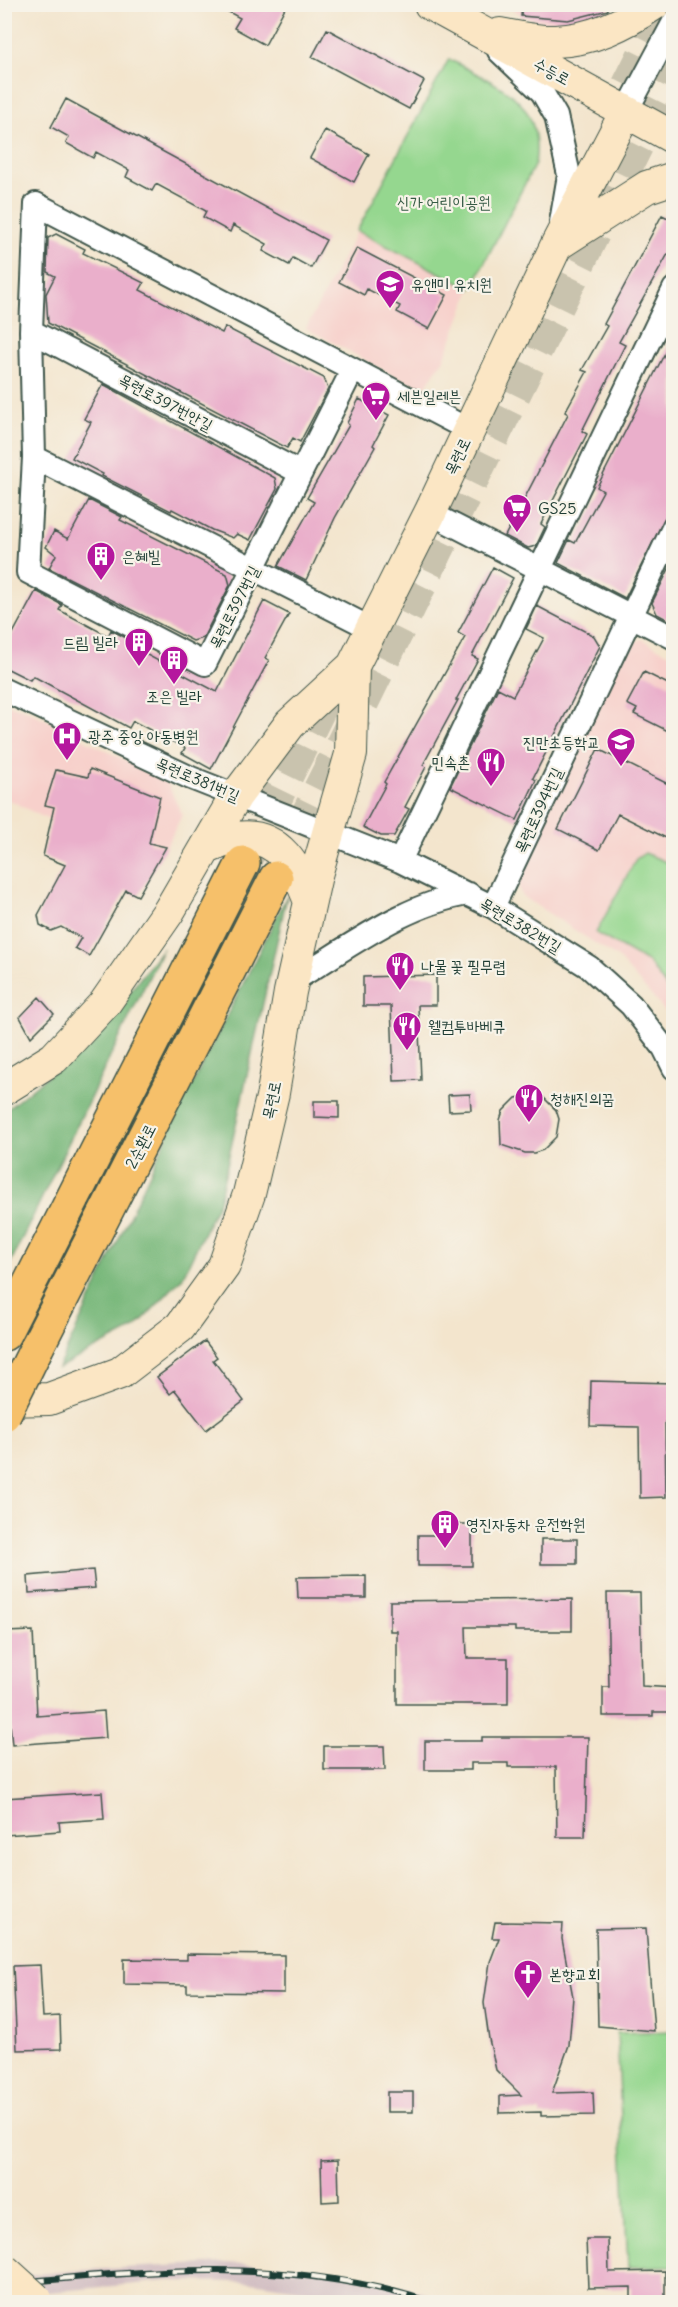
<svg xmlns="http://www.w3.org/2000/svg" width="678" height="2307" viewBox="0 0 678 2307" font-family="Delius,'Poor Story',sans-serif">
  <rect width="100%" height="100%" fill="#f7f3e8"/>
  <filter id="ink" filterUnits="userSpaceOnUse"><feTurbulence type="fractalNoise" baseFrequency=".0167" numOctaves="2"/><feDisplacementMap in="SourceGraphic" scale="12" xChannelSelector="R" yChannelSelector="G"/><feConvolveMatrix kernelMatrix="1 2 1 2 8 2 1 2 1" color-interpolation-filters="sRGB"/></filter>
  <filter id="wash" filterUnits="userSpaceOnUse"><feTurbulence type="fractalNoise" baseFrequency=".008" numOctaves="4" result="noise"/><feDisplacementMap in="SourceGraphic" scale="24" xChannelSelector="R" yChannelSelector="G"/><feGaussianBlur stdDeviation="1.35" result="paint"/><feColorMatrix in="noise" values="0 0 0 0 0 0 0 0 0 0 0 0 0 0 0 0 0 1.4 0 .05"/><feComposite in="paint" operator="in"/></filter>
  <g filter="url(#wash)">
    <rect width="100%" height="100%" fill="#f3e5cd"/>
    <!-- built -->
    <path fill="#f7d0cb" d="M502,5h111l-14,16 -28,6 -27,-2z
      M357,231l114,58 -27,70 -19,28 -21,-6 -98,-53z
      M642,639l31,17v364l-55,-62 -96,-62 -6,-17 109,-232z
      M11,705l14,4 142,73 15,33 -16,32 -115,-26 -46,-23v-92z"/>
    <!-- industrial -->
    <path fill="#d2bec2" d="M227,2263l84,5 89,18 56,16h-72l-132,-20 -84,-1 -163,15v-19l78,-7z"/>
    <!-- green -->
    <path fill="#95d78f" stroke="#5a8a62" stroke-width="1.5" d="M449,59c49,28 95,38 86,105l-64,125 -114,-58z
      M645,853l28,12v132l-24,-34 -53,-30 40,-74z
      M673,2031v235l-45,1 -11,-234z"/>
    <!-- forest -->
    <path fill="#78b87a" stroke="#4c7a57" stroke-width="1.5" d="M287,896l-68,305 -37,77 -47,50 -77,40 123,-261z
      M163,948l-158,326v-163l93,-77z"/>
    <g id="blocks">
      <!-- building -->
      <path fill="#eaafcb" d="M214,4h73l-22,41 -31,-17 6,-10z
        M522,4h85l1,6 -40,10 -47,-4z
        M327,29l97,52 -15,28 -97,-52z
        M66,99l260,141 -15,28 -18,-10 -4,7 -26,-14 4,-7 -34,-19 -3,7 -27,-15 3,-6 -50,-27 -4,7 -26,-14 3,-7 -33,-18 -3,6 -27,-15 3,-6 -18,-10z
        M325,130l44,24 -15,28 -44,-24z
        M662,215l12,6v36l-6,-3 -49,88 6,3 -43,86 5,3 -46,90 4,3 -9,19 -8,2 -23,-12 63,-122 -3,-2 22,-40 -5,-2 25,-44 -3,-2z
        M56,234l29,15 -2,4 61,30 -4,7 82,43 3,-6 99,51 4,11 -28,53 -7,-4 -6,10 -239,-125 -2,-29 9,-18 -8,-4 1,-34z
        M357,248l90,47 -18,34 -32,-17 3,-6 -33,-17 -3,6 -25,-13z
        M674,335v165l-49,98 -67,-35 11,-23 6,3 28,-52 -6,-4z
        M103,384l172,94 2,11 -27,51 -13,-6 -4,4 -21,-8 -40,-21 -1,2 -69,-35 1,-2 -31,-16 19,-36 -7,-3z
        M359,399l30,16 -16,30 2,2 -40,71 -29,62 -28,-14 36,-64 -7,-4 42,-73 -2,-2z
        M89,500l33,17 -2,3 107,54 3,11 -27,53 -10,3 -144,-73 7,-13 -10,-8 8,-16 14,8z
        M674,559v64l-17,-9 -5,-11z
        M493,567l20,11 -41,78 6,3 -22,41h2l-35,65 3,2 -21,40 4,2 -15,27h-13l-18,-9 23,-43 -2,-2 81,-145 -7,-4z
        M36,591l26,14 -3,5 49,26 3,-6 19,10 -2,5 89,47 47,-91 25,13 -24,44 4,2 -58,109 -29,-16 3,-5 -52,-27 -4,7 -96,-52 -3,4 -26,-13v-17z
        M537,606l57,30 6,10 -67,132 3,2 -19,40 -67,-33 48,-99 15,8 31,-58 -18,-9z
        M644,672l30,15v47l-40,-20 3,-5 -10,-5z
        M598,749l76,38v55l-56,-28 -19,36 -41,-21z
        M90,769l70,28 -11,46 17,4 -28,49 -12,-6 -37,66 -14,-8 6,-10 -20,-11 -10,4 -11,-6 -2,-10 27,-50 -22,-9 11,-49 -9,-2 11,-35 32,7z
        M436,975v30h-18l3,75 -27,1 -3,-75h-28v-29z
        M39,997l15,17 -23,23 -11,-20z
        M470,1094l1,16 -22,1 -1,-16z
        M534,1094l9,3 13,13 3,9 -3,18 -13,13 -9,3h-9l-24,-8 -1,-25 3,-9 13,-13z
        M314,1101h25v17l-25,-1z
        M205,1341l12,16 -4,3 31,41 -38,29 -31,-40 -5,4 -13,-17z
        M591,1381l83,2v39h-9l1,75 -26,1 -1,-71 -49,-1z
        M443,1524h29v42h-54v-31h25z
        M541,1539h36v25h-36z
        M93,1570l2,18 -66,5 -1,-17z
        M366,1576v22h-68l-1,-21z
        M607,1593h33l2,93 32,2v24h-21v4h-50v-29h6z
        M572,1599v32h-57v-4h-49l1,31h41v46h-111v-73h-7v-30z
        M33,1631l4,85 67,-5 2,27 -94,7 -3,-32h-5v-81z
        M482,1737h106l-3,100h-28l-1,-70h-48v-4h-37v7h-46v-29h57z
        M324,1746h60l1,24h-61z
        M102,1792l2,27 -45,3 1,9 -55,4 -1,-37z
        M495,1922l68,1 -1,16 11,58 -4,48 -17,48 41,-1 1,23 -53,1v-4l-41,1v-17l21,-1 -25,-25 -7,-31 -5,-36 6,-41 9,-24h-7z
        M646,1928l8,103 -56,-5 -2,-97z
        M187,1954l97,1v38l-97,-1v-7l-63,-1v-25l63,1z
        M40,1965l3,52 17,-1 1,33 -44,1 -4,-84z
        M387,2092h26v20h-26z
        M338,2160l1,41 -17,1 -1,-41z
        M586,2239h22l1,33 56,-1v31h-34v-15l-43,1z"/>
    </g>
  </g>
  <g filter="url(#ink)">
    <use href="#blocks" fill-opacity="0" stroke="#3f564b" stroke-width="1.5"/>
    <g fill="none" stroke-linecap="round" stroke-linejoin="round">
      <!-- highway-tunnel -->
      <path stroke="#c9c3ae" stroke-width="33" stroke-dasharray="33 16" stroke-linecap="butt" d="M628,86l41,-82
        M244,863l87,-177
        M276,878l398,-808"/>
      <!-- street casing -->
      <g stroke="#3f564b" stroke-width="26">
        <path id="street" d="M499,51l43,41 14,24 13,59 -8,47
          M626,112l48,-90
          M31,331l270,142
          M352,371l-147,293 -177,-92 6,-115 -3,-126 5,-127 433,226
          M34,457l338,172
          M430,513l244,125
          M4,690l187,88 209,83 93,46 96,60 42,38 33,43 10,20
          M400,861l274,-572
          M493,907l181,-381
          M292,981c55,-32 113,-78 177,-87"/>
      </g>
      <!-- secondary casing -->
      <g stroke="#3f564b" stroke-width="34">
        <path id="secondary" d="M430,4l244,134
          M500,34c18,3 37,8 55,7 37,-1 69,-17 99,-37
          M558,244l89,-57 27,-9
          M206,848c9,-3 20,-9 31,-10 42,-6 61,31 73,64
          M4,1089l50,-31 51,-55 64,-92 67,-115 54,-72 63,-58 77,-153 127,-269 69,-132
          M4,1400l45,-1 71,-26 60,-46 44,-61 25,-72 24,-101 17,-101 26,-117 35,-121 2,-88"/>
      </g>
      <!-- highway casing -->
      <g stroke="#3f564b" stroke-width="36">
        <path id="highway" d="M4,1334l239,-471
          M37,1347l239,-469"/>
      </g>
      <!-- street -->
      <use href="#street" stroke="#fff" stroke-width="22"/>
      <!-- secondary -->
      <use href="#secondary" stroke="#fbe6c4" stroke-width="32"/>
      <!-- highway -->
      <use href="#highway" stroke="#f6c06b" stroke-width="33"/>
      <!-- rail casing -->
      <g stroke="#1f3d34" stroke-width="7">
        <path id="rail" d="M4,2284c142,-14 287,-28 425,18"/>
      </g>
      <!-- rail -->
      <use href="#rail" stroke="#f7f3e8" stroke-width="4.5" stroke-dasharray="14" stroke-linecap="butt"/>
      <!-- secondary-bridge casing -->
      <g stroke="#3f564b" stroke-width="34" stroke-linecap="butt">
        <path id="secondary-bridge" d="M4,2270l32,29"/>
      </g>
      <!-- highway-bridge casing -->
      <g stroke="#3f564b" stroke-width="36" stroke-linecap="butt">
        <path id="highway-bridge" d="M4,1414l33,-67"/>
      </g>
      <!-- secondary-bridge -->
      <use href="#secondary-bridge" stroke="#fbe6c4" stroke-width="32"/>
      <!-- highway-bridge -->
      <use href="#highway-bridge" stroke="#f6c06b" stroke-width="33"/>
    </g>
  </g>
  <!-- icons -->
  <defs>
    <g id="school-pin" transform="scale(1.5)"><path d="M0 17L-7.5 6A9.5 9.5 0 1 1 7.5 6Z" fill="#b5179e" stroke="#f7f3e8"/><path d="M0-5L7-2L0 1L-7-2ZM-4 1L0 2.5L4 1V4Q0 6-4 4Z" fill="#fff"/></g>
    <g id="supermarket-pin" transform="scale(1.5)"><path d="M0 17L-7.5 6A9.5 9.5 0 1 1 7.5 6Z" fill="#b5179e" stroke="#f7f3e8"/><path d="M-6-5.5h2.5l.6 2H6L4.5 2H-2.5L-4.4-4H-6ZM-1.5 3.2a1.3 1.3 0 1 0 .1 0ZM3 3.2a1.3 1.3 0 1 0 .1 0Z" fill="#fff"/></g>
    <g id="building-pin" transform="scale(1.5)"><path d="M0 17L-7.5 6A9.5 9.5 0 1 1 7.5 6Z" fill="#b5179e" stroke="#f7f3e8"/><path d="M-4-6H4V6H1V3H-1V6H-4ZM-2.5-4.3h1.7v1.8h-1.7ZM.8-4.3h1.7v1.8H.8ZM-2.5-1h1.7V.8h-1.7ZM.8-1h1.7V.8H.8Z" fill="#fff"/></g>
    <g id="hospital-pin" transform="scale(1.5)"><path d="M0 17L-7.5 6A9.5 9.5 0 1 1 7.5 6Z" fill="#b5179e" stroke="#f7f3e8"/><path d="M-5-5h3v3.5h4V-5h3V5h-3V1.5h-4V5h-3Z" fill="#fff"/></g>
    <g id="restaurant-pin" transform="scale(1.5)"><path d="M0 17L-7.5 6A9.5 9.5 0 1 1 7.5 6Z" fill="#b5179e" stroke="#f7f3e8"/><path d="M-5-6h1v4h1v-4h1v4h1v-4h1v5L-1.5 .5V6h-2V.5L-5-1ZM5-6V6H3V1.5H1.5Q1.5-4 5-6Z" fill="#fff"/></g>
    <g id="church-pin" transform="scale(1.5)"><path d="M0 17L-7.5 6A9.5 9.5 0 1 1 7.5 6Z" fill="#b5179e" stroke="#f7f3e8"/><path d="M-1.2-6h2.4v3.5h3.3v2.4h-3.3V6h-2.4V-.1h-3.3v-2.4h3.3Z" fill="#fff"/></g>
  </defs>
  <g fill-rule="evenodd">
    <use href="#school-pin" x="390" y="284"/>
    <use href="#supermarket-pin" x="376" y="396"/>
    <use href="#supermarket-pin" x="517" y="508"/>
    <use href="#building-pin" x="101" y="556"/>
    <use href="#building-pin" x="139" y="642"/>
    <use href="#building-pin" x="174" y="660"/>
    <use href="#hospital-pin" x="67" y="736"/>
    <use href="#school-pin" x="621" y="742"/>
    <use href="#restaurant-pin" x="491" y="762"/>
    <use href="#restaurant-pin" x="400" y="966"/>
    <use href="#restaurant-pin" x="407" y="1026"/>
    <use href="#restaurant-pin" x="529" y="1098"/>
    <use href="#building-pin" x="445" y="1524"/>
    <use href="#church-pin" x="528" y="1974"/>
  </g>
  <g text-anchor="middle" stroke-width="4.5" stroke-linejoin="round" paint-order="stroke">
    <!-- street labels -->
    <g font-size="16" fill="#1f3d34" stroke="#f7f3e8">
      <text transform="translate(552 71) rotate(29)" y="6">수등로</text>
      <text transform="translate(166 402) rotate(28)" y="6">목련로397번안길</text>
      <text transform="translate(457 456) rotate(-64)" y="6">목련로</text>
      <text transform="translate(234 607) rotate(-63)" y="6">목련로397번길</text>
      <text transform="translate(198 779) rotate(23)" y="6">목련로381번길</text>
      <text transform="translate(538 810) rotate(-65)" y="6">목련로394번길</text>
      <text transform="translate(521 925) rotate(31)" y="6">목련로382번길</text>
      <text transform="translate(271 1100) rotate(-78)" y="6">목련로</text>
      <text transform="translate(140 1146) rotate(-63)" y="6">2순환로</text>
    </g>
    <!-- park labels -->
    <g font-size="16" fill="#375c46" stroke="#f7f3e8">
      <text x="444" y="208">신가 어린이공원</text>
    </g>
    <!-- poi labels -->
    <g font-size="16" fill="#1f3d34" stroke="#f7f3e8" text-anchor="start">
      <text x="411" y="290">유앤미 유치원</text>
      <text x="397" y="402">세븐일레븐</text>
      <text x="538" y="514">GS25</text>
      <text x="122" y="562">은혜빌</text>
      <text x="118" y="648" text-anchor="end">드림 빌라</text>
      <text x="174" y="702" text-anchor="middle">조은 빌라</text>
      <text x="88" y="742">광주 중앙 아동병원</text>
      <text x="600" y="748" text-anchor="end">진만초등학교</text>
      <text x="470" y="768" text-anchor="end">민속촌</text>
      <text x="421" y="972">나물 꽃 필무렵</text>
      <text x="428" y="1032">웰컴투바베큐</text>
      <text x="550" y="1104">청해진의꿈</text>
      <text x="466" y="1530">영진자동차 운전학원</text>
      <text x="549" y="1980">본향교회</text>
    </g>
  </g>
  <!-- margin -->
  <rect width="678" height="2307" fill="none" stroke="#f7f3e8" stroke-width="24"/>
</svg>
